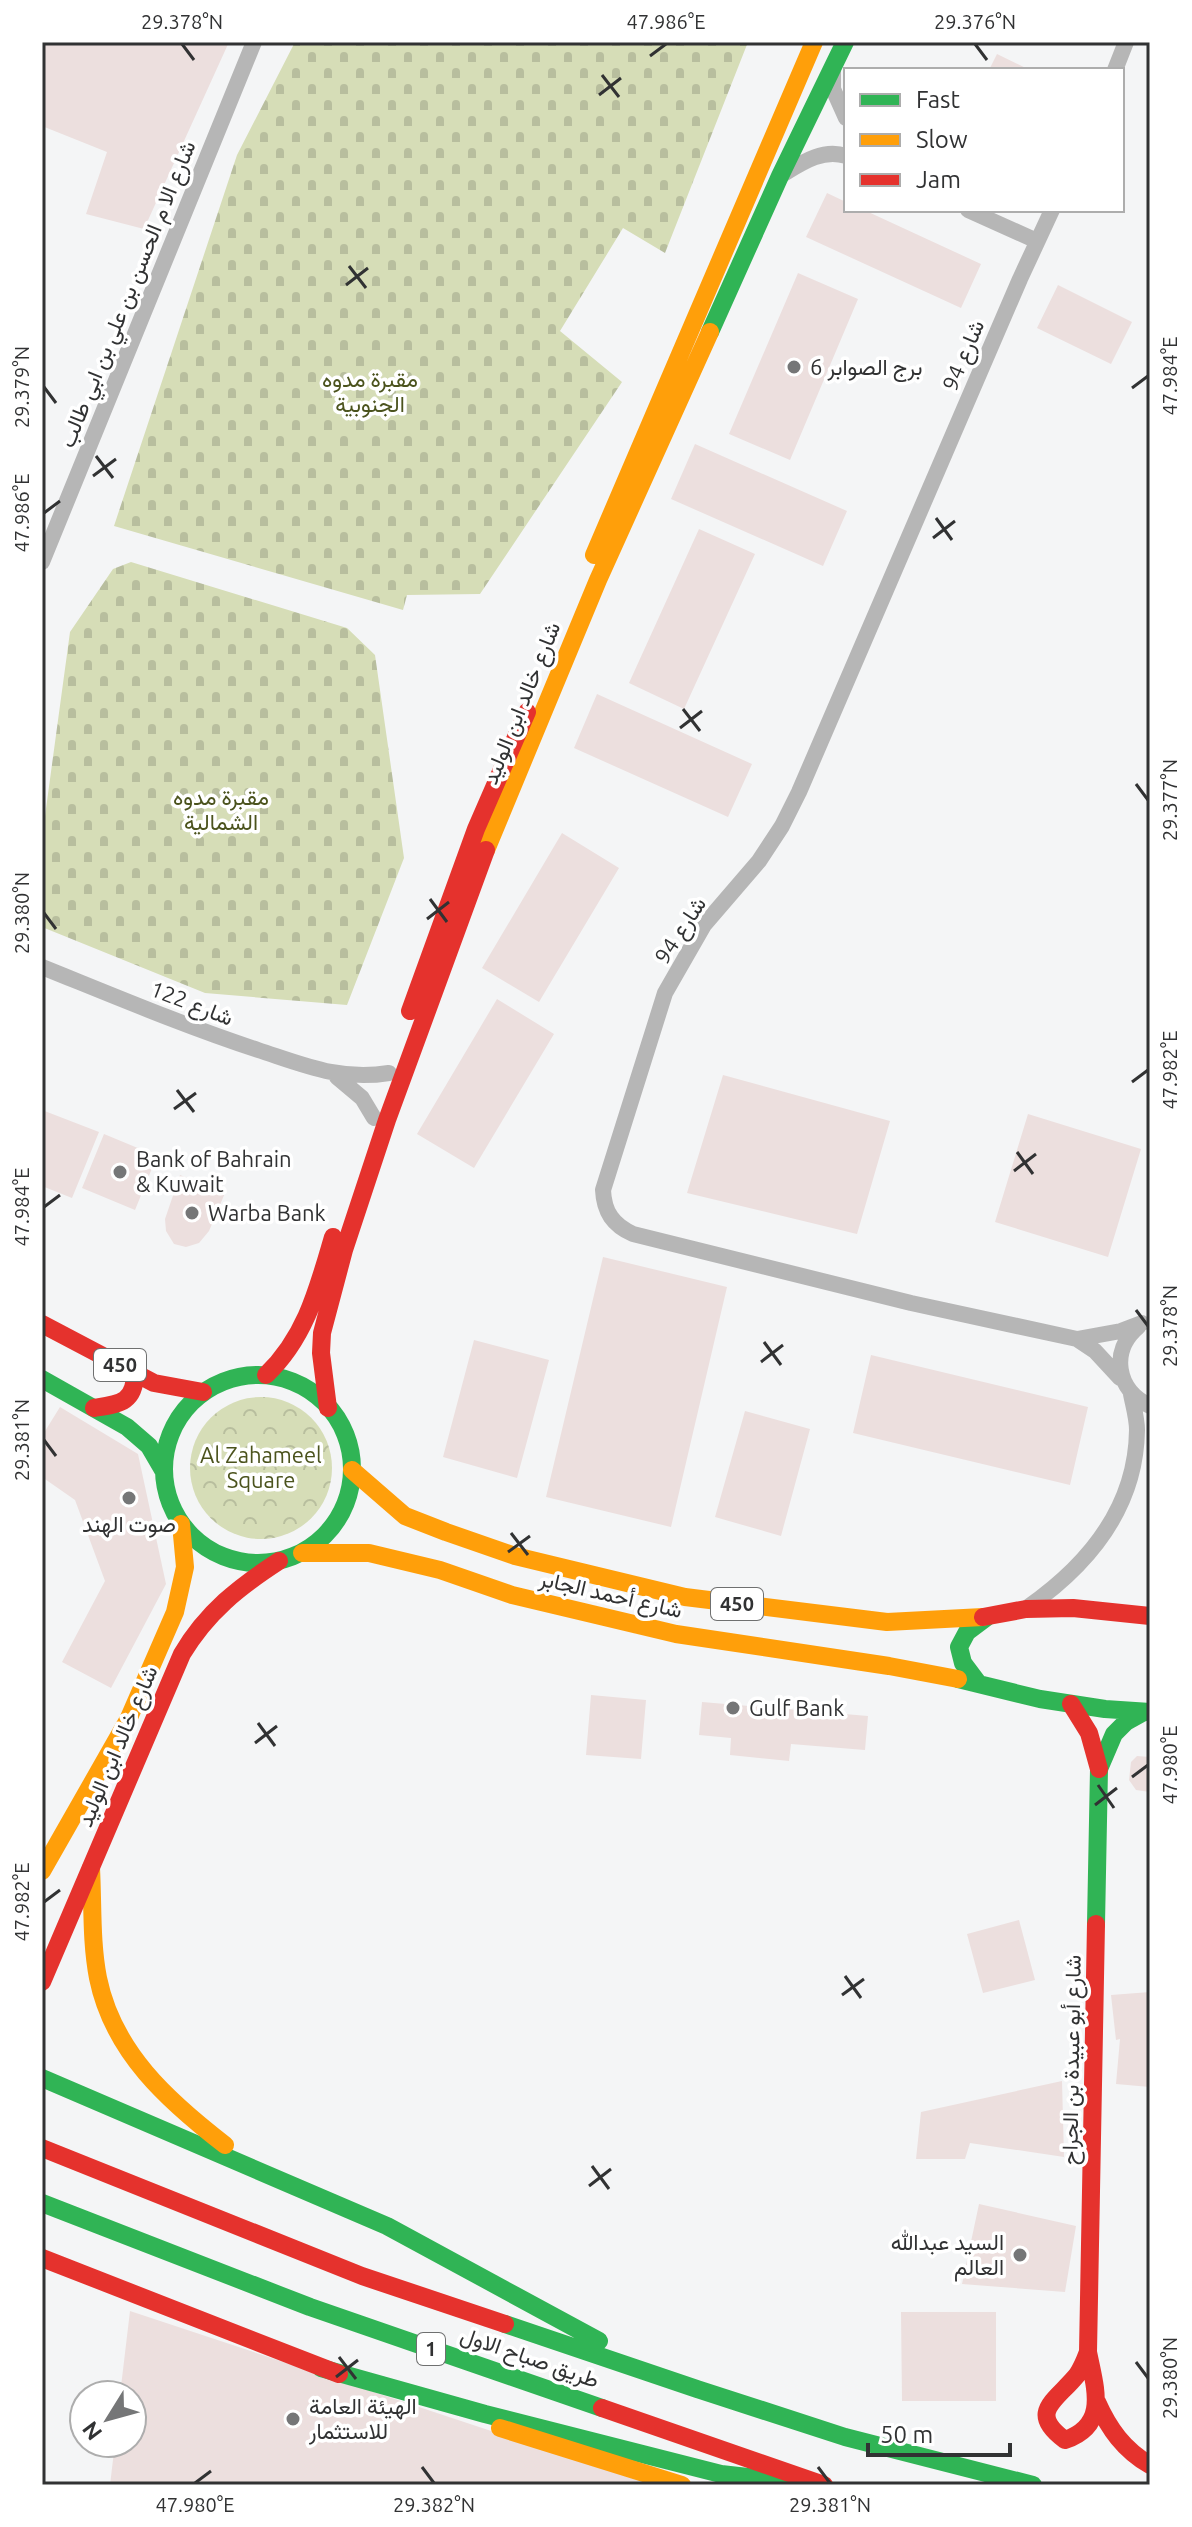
<svg xmlns="http://www.w3.org/2000/svg" width="1192" height="2527" viewBox="0 0 1192 2527" font-family="Ubuntu,Vazirmatn,sans-serif">
  <defs>
    <pattern id="cemetery-stones" width="16" height="16" patternUnits="userSpaceOnUse" patternTransform="scale(2)"><rect width="16" height="16" fill="#d6ddb7"/><path d="M2 7V4a2 2 0 0 1 4 0v3zM10 15v-3a2 2 0 0 1 4 0v3z" fill="#b8be9e"/></pattern>
    <pattern id="park-crowns" width="20" height="18" patternUnits="userSpaceOnUse" patternTransform="scale(2)"><rect width="20" height="18" fill="#d6ddb7"/><path d="M2 6a3 3 0 1 1 6 0M12 15a3 3 0 1 1 6 0" fill="none" stroke="#b8be9e"/></pattern>
  </defs>
  <rect width="100%" height="100%" fill="#f4f5f6"/>
  <!-- cemetery -->
  <path fill="url(#cemetery-stones)" d="M295,42h453l-83,211 -42,-25 -63,103 62,51 -142,212 -73,1 -4,15 -289,-84 123,-371z
    M131,562l216,66 28,27 29,203 -57,147 -142,-12 -163,-66v-89l28,-206 43,-63z"/>
  <!-- park -->
  <path fill="url(#park-crowns)" d="M190 1468a71 71 0 1 1 142 0a71 71 0 1 1-142 0Z"/>
  <!-- building -->
  <path fill="#ecdfde" d="M42,42h187l-85,187 -58,-15 21,-62 -65,-26z
    M997,54l33,16h-41z
    M827,193l19,9v8h18l117,54 -20,44 -155,-71z
    M798,273l60,26 -68,161 -61,-26z
    M1058,285l74,37 -21,42 -74,-36z
    M695,444l152,67 -24,55 -152,-67z
    M699,529l56,25 -71,155 -55,-26z
    M597,694l155,70 -24,53 -154,-69z
    M562,833l57,35 -80,134 -57,-34z
    M497,999l57,35 -80,134 -57,-34z
    M723,1075l167,46 -33,113 -170,-41z
    M42,1110l57,22 -27,66 -30,-12z
    M1028,1114l113,35 -33,108 -113,-35z
    M104,1134l53,22 -22,54 -53,-22z
    M180,1175l45,18 -16,38 -10,12 -13,4 -12,-3 -8,-13 -1,-12z
    M603,1257l124,30 -56,240 -125,-30z
    M474,1340l75,20 -32,118 -74,-21z
    M871,1355l217,52 -18,78 -217,-52z
    M60,1407l78,47 28,130 -55,104 -49,-26 43,-81 -30,-81 -33,-23v-41z
    M745,1411l65,18 -29,107 -66,-19z
    M591,1695l55,5 -5,59 -55,-4z
    M702,1702l166,14 -3,34 -74,-6 -2,17 -59,-6 1,-17 -32,-3z
    M1137,1756l13,1v35l-14,-2 -7,-10 2,-18z
    M1019,1920l16,60 -52,13 -16,-59z
    M1150,1992v95l-34,-3 4,-45 -4,1 -5,-45z
    M1062,2081l2,76 -94,-14 -5,16h-49l5,-47z
    M979,2204l97,22 -11,66 -103,-8z
    M130,2311l521,173v1h-541l5,-42h17v-48h-12z
    M901,2312h95v89h-94z"/>
  <g fill="none" stroke-linecap="round" stroke-linejoin="round">
    <!-- street -->
    <path stroke="#b6b6b6" stroke-width="16" d="M833,70v19l13,29
      M1115,70l11,-28
      M780,176c20,-12 42,-28 66,-20
      M968,210l69,31
      M1052,210l-32,69 -221,513 -17,34 -23,35 -55,64 -39,68 -62,197c1,22 10,35 30,44l278,69 166,36 44,-8 21,-8
      M42,562l212,-520
      M42,967c72,29 143,59 216,83 46,15 82,31 131,23
      M337,1077l25,21 12,20
      M1138,1327c-28,24 -22,63 12,79
      M1077,1339l18,12 25,27
      M1028,1607c60,-42 108,-99 109,-177 0,-12 -4,-25 -6,-36"/>
    <!-- fast -->
    <path stroke="#30b455" stroke-width="18" d="M710,332l70,-156 65,-134
      M164 1469a94 94 0 1 1 188 0a94 94 0 1 1-188 0Z
      M42,1379l85,48 22,19 14,24
      M958,1679l82,20 65,10 45,3
      M978,1683l-15,-20 -4,-16 8,-15 20,-15
      M42,1864l6,-6
      M1096,1924l3,-155 15,-35 12,-12 18,-10
      M42,2078l345,148 212,115
      M42,2203l268,104 292,101
      M505,2324l192,65
      M321,2368l164,46 236,60 71,8
      M697,2389l148,48 188,48"/>
    <!-- slow -->
    <path stroke="#ff9f0a" stroke-width="18" d="M594,555l220,-513
      M486,850l112,-270 112,-248
      M352,1470l53,46 41,16 69,24 170,41 202,25 96,-5
      M302,1553h67l71,17 72,25 164,39 213,32 69,13
      M91,1868c2,37 0,74 7,110 15,74 70,123 127,167
      M42,1871l86,-151 47,-108 10,-45 -4,-43
      M500,2428l182,57"/>
    <!-- jam -->
    <path stroke="#e5322d" stroke-width="18" d="M410,1011l66,-182 51,-117
      M42,1324l112,59 49,9
      M266,1375c40,-38 52,-87 67,-138
      M94,1408c25,-4 41,-5 41,-35
      M328,1408l-7,-55 1,-20 22,-83 43,-130 99,-270
      M983,1617l43,-8 47,-1 77,8
      M1071,1704l18,29 10,36
      M42,1982l140,-328c25,-42 57,-67 97,-93
      M42,2148l320,128 143,48
      M42,2258l297,116
      M1088,2352c-3,8 -6,16 -11,23 -21,26 -50,37 -12,65 44,-15 30,-52 23,-88l8,-428
      M1097,2402c12,27 27,48 53,63
      M602,2408l222,77"/>
  </g>
  <!-- ticks -->
  <path fill="none" stroke="#313233" stroke-width="3" d="M182,44l12,16M975,44l12,16M650,56l16,-12M602,75l17,22M599,95l22,-17M349,266l17,22M346,285l22,-17M44,387l12,16M1132,388l16,-12M96,456l17,22M93,476l23,-17M44,513l16,-12M936,518l16,22M933,538l22,-17M683,709l17,22M680,728l22,-17M1136,784l12,16M430,899l17,23M44,913l12,16M427,919l22,-17M1132,1082l16,-12M177,1090l17,22M174,1109l22,-16M1017,1152l16,22M1014,1171l22,-17M44,1207l16,-12M1136,1310l12,16M764,1342l17,23M761,1362l22,-17M44,1440l12,16M511,1533l17,22M508,1552l22,-16M258,1723l17,23M255,1743l22,-17M1132,1777l16,-12M1098,1785l16,23M1095,1805l22,-17M44,1902l16,-12M845,1976l16,22M842,1995l22,-16M592,2166l17,23M589,2186l22,-17M339,2357l17,22M1136,2362l12,16M336,2377l22,-17M422,2467l12,16M818,2467l12,16M195,2483l16,-12"/>
  <!-- markers -->
  <g fill="#757677" stroke="#fff" stroke-width="3">
    <circle cx="794" cy="367" r="8"/>
    <circle cx="120" cy="1172" r="8"/>
    <circle cx="192" cy="1213" r="8"/>
    <circle cx="129" cy="1498" r="8"/>
    <circle cx="733" cy="1708" r="8"/>
    <circle cx="1020" cy="2255" r="8"/>
    <circle cx="293" cy="2419" r="8"/>
  </g>
  <g text-anchor="middle" stroke-width="7" stroke-linejoin="round" paint-order="stroke">
    <!-- shield labels -->
    <g fill="#fff" stroke="#6f7070" stroke-width="2">
      <rect x="94" y="1349" width="52" height="32" rx="6"/>
      <rect x="711" y="1588" width="52" height="32" rx="6"/>
      <rect x="417" y="2333" width="28" height="32" rx="6"/>
    </g>
    <g font-size="20" font-weight="bold" fill="#313233">
      <text x="120" y="1372">450</text>
      <text x="737" y="1611">450</text>
      <text x="431" y="2356">1</text>
    </g>
    <!-- street labels -->
    <g font-size="22" fill="#313233" stroke="#fff">
      <text transform="translate(127 294) rotate(-68)" y="8">شارع الا م الحسن بن علي بن ابي طالب</text>
      <text transform="translate(963 355) rotate(-67)" y="8">شارع 94</text>
      <text transform="translate(521 703) rotate(-68)" y="8">شارع خالد ابن الوليد</text>
      <text transform="translate(680 930) rotate(-57)" y="8">شارع 94</text>
      <text transform="translate(192 1003) rotate(21)" y="8">شارع 122</text>
      <text transform="translate(611 1594) rotate(13)" y="8">شارع أحمد الجابر</text>
      <text transform="translate(117 1746) rotate(-67)" y="8">شارع خالد ابن الوليد</text>
      <text transform="translate(1071 2060) rotate(-89)" y="8">شارع أبو عبيدة بن الجراح</text>
      <text transform="translate(530 2357) rotate(19)" y="8">طريق صباح الاول</text>
    </g>
    <!-- poi labels -->
    <g font-size="22" fill="#313233" stroke="#fff" text-anchor="start">
      <text x="810" y="375">برج الصوابر 6</text>
      <text x="136" y="1167">Bank of Bahrain<tspan x="136" dy="25">&amp; Kuwait</tspan></text>
      <text x="208" y="1221">Warba Bank</text>
      <text x="129" y="1532" text-anchor="middle">صوت الهند</text>
      <text x="749" y="1716">Gulf Bank</text>
      <text x="1004" y="2250" text-anchor="end">السيد عبدالله<tspan x="1004" dy="25">العالم</tspan></text>
      <text x="309" y="2414">الهيئة العامة<tspan x="309" dy="25">للاستثمار</tspan></text>
    </g>
    <!-- park labels -->
    <g font-size="22" fill="#4b531d" stroke="#fff">
      <text x="370" y="387">مقبرة مدوه<tspan x="370" dy="25">الجنوبية</tspan></text>
      <text x="221" y="805">مقبرة مدوه<tspan x="221" dy="25">الشمالية</tspan></text>
      <text x="261" y="1463">Al Zahameel<tspan x="261" dy="25">Square</tspan></text>
    </g>
  </g>
  <!-- border -->
  <rect width="1192" height="2527" fill="none" stroke="#ffffff" stroke-width="88"/>
  <!-- legend -->
  <rect x="844" y="68" width="280" height="144" fill="#ffffff" stroke="#adadad" stroke-width="2"/>
  <rect x="860" y="94" width="40" height="12" fill="#30b455" stroke="#adadad" stroke-width="2"/>
  <text x="916" y="108" font-size="24" fill="#313233">Fast</text>
  <rect x="860" y="134" width="40" height="12" fill="#ff9f0a" stroke="#adadad" stroke-width="2"/>
  <text x="916" y="148" font-size="24" fill="#313233">Slow</text>
  <rect x="860" y="174" width="40" height="12" fill="#e5322d" stroke="#adadad" stroke-width="2"/>
  <text x="916" y="188" font-size="24" fill="#313233">Jam</text>
  <!-- north arrow -->
  <g transform="translate(108 2419) rotate(233)"><circle r="38" fill="#ffffff" stroke="#adadad" stroke-width="2"/>
  <path d="M0-6L14 30L0 20L-14 30Z" fill="#757677"/>
  <text y="-12" font-size="22" font-weight="bold" text-anchor="middle" fill="#313233">N</text>
  </g>
  <!-- scale -->
  <path d="M868 2443v12h142v-12" fill="none" stroke="#313233" stroke-width="4"/>
  <text x="880" y="2443" font-size="24" fill="#313233" stroke="#ffffff" stroke-width="6" paint-order="stroke">50 m</text>
  <rect x="44" y="44" width="1104" height="2439" fill="none" stroke="#313233" stroke-width="3"/>
  <g font-size="20" text-anchor="middle" fill="#313233">
    <text x="182" y="29">29.378°N</text>
    <text x="666" y="29">47.986°E</text>
    <text x="975" y="29">29.376°N</text>
    <text transform="translate(1170 376) rotate(-90)" y="7">47.984°E</text>
    <text transform="translate(22 387) rotate(-90)" y="7">29.379°N</text>
    <text transform="translate(22 513) rotate(-90)" y="7">47.986°E</text>
    <text transform="translate(1170 800) rotate(-90)" y="7">29.377°N</text>
    <text transform="translate(22 913) rotate(-90)" y="7">29.380°N</text>
    <text transform="translate(1170 1070) rotate(-90)" y="7">47.982°E</text>
    <text transform="translate(22 1207) rotate(-90)" y="7">47.984°E</text>
    <text transform="translate(1170 1326) rotate(-90)" y="7">29.378°N</text>
    <text transform="translate(22 1440) rotate(-90)" y="7">29.381°N</text>
    <text transform="translate(1170 1765) rotate(-90)" y="7">47.980°E</text>
    <text transform="translate(22 1902) rotate(-90)" y="7">47.982°E</text>
    <text transform="translate(1170 2378) rotate(-90)" y="7">29.380°N</text>
    <text x="195" y="2512">47.980°E</text>
    <text x="434" y="2512">29.382°N</text>
    <text x="830" y="2512">29.381°N</text>
  </g>
</svg>
